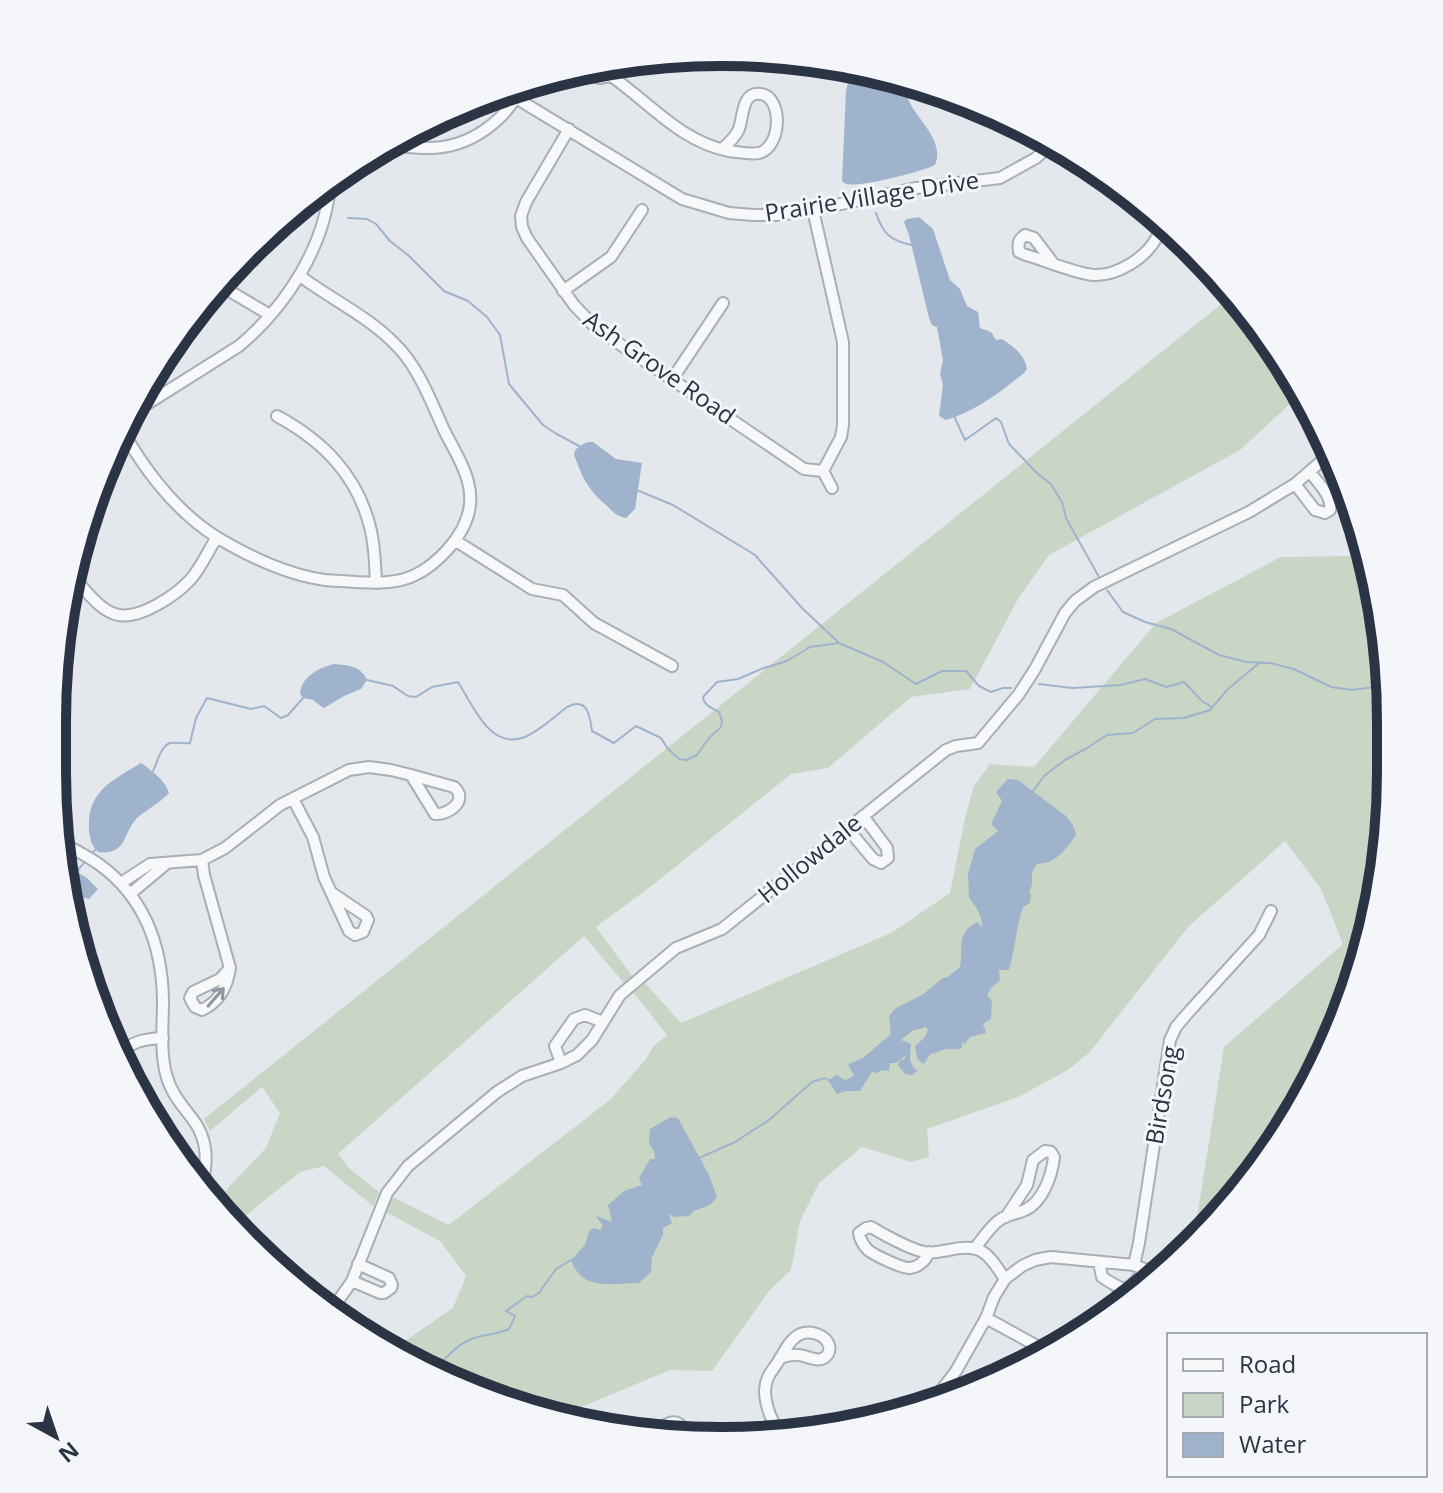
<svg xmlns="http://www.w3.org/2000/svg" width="1443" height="1493" viewBox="0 0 1443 1493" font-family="'Open Sans',sans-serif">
  <rect width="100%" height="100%" fill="#e4e7ec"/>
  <!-- green -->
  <path fill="#c9d6c5" d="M1234,294l18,20 50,79 -62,57 -191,105 -30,42 -49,92 -59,8 -83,71 -37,6 -137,110 -58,43 36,49 -8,7 -40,-47 -246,218 12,15 29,23 -6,14 -49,-40 -24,6 -65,52 -18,-21 10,-14 39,-41 14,-35 -18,-26 -52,44 -6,-12z
    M1366,542l24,135v139l-22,129 -46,123 -70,111 -59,64 31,-196 119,-103 -22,-55 -36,-48 -97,86 -99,126 -21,17 -50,27 -91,32 2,28 -18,5 -49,-15 -43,36 -19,38 -9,49 -22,21 -57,80 -42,-1 -113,47 -51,-12 -120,-54 -9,-6 5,-3 23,-1 48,-33 13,-32 -26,-35 -54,-29 7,-15 56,28 162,-126 34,-39 9,-14 13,-11 -34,-43 12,-9 36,40 210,-90 59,-40 15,-75 9,-32 16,-22 44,3 122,-144 125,-66 76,-1z"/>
  <!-- water -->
  <path fill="#9fb4cc" d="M849,67c11,3 35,6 44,10 10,6 13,17 17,26 9,18 35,39 25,62 -11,6 -77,23 -88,19 -2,0 -3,-2 -5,-3l4,-91 4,-13z
    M919,217l14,12 17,51 10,9 7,17 11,6 2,16 11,4 5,8 6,-1c11,7 23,16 25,30l-3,4c-22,18 -49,39 -78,47l-7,-4 4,-31 -3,-11 3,-14 -6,-33 -5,-2 -3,-7 -20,-83 -5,-13 3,-3z
    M588,442h5l23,17 26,4 -7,46 -9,9c-9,-1 -14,-7 -21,-14 -19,-17 -22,-26 -31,-49 1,-8 7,-10 14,-13z
    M334,664c14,1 27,2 33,16l-6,9 -17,7 -20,12 -2,-1 -9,-7 -10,-2 -3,-5c2,-17 19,-25 34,-29z
    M141,763c10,7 25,18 28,30 -9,10 -21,16 -31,24 -16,15 -10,39 -40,35 -7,-7 -8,-13 -9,-23 -2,-38 24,-49 52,-66z
    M1008,779l10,1 48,36 7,9 3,10c-10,14 -20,29 -39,29 -10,12 -1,18 -8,27l2,4 -1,8 -7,4c-7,21 -8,42 -14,63h-10l1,10 -8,7 -5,8 5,6 -1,18 -8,5 3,9 -16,4 -6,8 -2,-4v7c-6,2 -8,1 -14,1 -6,0 -12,5 -18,5l-6,10 -7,-5 -2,-13 9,-8 4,-8 -2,-3 -14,4 -11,9 10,4 -1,16 4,9 4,1 -6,5 -7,-1 -7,-9 2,-5 5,-1v-3l-9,7h-6l-1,8 -7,-1 -5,3 -5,-1 -12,19h-15l-8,3 -9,-14 9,-5 8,5 9,-4 -6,-12 15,-6 28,-24 -2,-18 7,-8 26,-13 21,-17 5,-1 12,-10c4,-20 -5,-33 17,-45l5,5c1,-10 -6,-21 -13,-29l-1,-24 7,-25 23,-18 -7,-7 11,-23 -6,-9z
    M68,863l6,3 1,5 12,7 11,11 -9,10 -15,-4 -6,16 -3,-8 -1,-39z
    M671,1117l7,1 31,57 8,22 -7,8 -16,6 -5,5 -14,1 -6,-3 3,9 -9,5v7l-11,22 -1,15 -12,11c-26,0 -57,9 -68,-23l14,-15 4,-14 5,-3 6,2 3,-4 -7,-10 16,6 -4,-17 16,-14 18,-6 -3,-7 11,-19h5l-1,-8 -5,-7 1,-15z"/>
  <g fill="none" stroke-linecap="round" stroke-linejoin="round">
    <!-- stream -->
    <path stroke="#9fb4cc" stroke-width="2" d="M290,212l13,4
      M876,213c7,21 14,27 35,32
      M348,218l19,1 9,5 14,17 18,14 36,36 24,10 19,16 13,18 9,49 34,41 12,8 24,13
      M955,418l10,22 31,-22 5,4 8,22 29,30 12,9 12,19 4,16 33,59
      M639,491l34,14 82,50 47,53 37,35 44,19 33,22 26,-13h24l13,15 12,6 12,-4h8
      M1107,590l16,22 22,10 26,7 48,26 28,7 23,1 24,6 37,18 21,3 23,-3 15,-9
      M367,680l26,6 15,10 8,1 16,-10 26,-5c15,23 32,69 67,55 16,-7 29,-20 42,-30 21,-11 23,10 25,24l22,12 22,-17 25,12 7,11 11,10 8,1 10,-5 12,-17 12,-11 1,-6 -3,-9c-7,-4 -15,-6 -16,-15l14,-15 21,-3 26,-11 23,-7 23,-14 29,-4
      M1039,684l33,4 49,-3 24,-6 21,8 18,-5 18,19 10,6
      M153,771c4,-8 7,-24 17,-28 6,-1 14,1 20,0l6,-25 11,-20 44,11 13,-3 17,12 7,-3 15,-17
      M1033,791l11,-15 21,-16 22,-12 20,-13 26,-2 22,-14 29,-1 26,-8 18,-21 30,-25
      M90,855l5,-5
      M75,874l11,-14
      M699,1158l36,-16 34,-22 43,-38 13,-4 3,2
      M432,1372c13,-13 27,-31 46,-35 11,-3 20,-3 31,-8l6,-13 -9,-5 21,-15 5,1 7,-4 17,-24 15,-9"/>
    <!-- minor casing -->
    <g stroke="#a9aeb7" stroke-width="14">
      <path id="minor" d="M603,66l8,10c39,27 70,66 118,75 10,1 20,4 30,2 23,-6 24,-56 2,-59 -21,-3 -17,26 -23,37 -4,7 -10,13 -16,18
        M589,68l10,10 12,-2
        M516,98l166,101 47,14 25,2h23l36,-5 103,-22 84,-10 36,-20 18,-17
        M569,129l-43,73 -5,14 1,11 5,11 47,67 22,23 208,141 19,2 9,17
        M387,145c13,1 26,3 39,3 42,1 80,-26 97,-64
        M1070,159l49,28
        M1135,198l2,7 16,6
        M813,210l30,132v83l-2,12 -18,34
        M1053,263l-19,-25 -9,-3c-7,5 -7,8 -6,17l7,3c18,5 51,19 68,20 23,1 52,-17 63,-38 3,-6 4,-13 6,-18
        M216,283l54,32
        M563,291l48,-34 31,-47
        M673,378l50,-75
        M128,416l111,-70c47,-39 88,-102 91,-165
        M277,416c46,25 80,59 93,111 5,18 5,38 6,56
        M122,430c24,42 54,82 96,108 32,19 70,37 107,42 10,1 20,1 30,2 20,1 42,2 60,-7 13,-6 24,-16 33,-26 17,-19 27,-42 20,-67 -4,-17 -15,-34 -23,-50 -14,-30 -26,-65 -51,-89 -27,-27 -63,-44 -94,-67
        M1295,484l20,26 10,3 5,-3c3,-14 -13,-28 -20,-38
        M456,541l76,48 31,6 31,28 78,43
        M72,575c12,13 28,37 47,40 22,4 57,-20 71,-35 11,-12 18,-29 27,-43
        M293,799l20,38 11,40 25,54 6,4 8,-3 5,-12 -2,-4 -34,-23
        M848,829l25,30 8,4 7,-5 -1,-10 -24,-32
        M63,843c13,8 26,14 37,22 45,33 62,82 63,135 0,24 -3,51 3,74 5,20 17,32 28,47 15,21 13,42 8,65
        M202,860l2,15 26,93c-3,19 -10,33 -28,42l-7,-3 -5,-9 3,-6 27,-13 10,-11
        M121,883l29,-19 52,-4 23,-12 55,-43 69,-35 20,-3 22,3 20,5 24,39c14,1 34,-14 19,-27l-43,-12
        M130,894l36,-30
        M118,1056c13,-15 26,-17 45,-18
        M561,1063l-6,-17 19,-27 11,-4 18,7
        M976,1247c7,-9 15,-22 25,-28 7,-5 16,-5 24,-9 18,-8 27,-35 29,-53l-3,-5 -6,-1 -12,9 -6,25 -21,32
        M929,1252c-3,8 -10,15 -19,16 -7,1 -36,-13 -42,-18 -5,-5 -8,-11 -9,-17l7,-5 5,-1c13,8 39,22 53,25 8,2 17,-1 25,-2 33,-8 39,4 56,29
        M1099,1262l3,15c26,17 24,15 44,-8
        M1134,1265l5,-22 31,-203 6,-13 11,-13 72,-79 12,-24
        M352,1281l28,12h4l7,-5 1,-3 -3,-7 -31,-14
        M331,1311l21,-30 35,-88 21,-27 89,-74 25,-16 39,-13 16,-8 15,-15 28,-45 56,-47 46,-19 224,-179 10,-4 22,-3 41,-49 16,-25 30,-56 10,-12 19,-14 155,-75 46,-28 37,-32
        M986,1318l62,34
        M780,1358c6,-2 12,-4 19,-3 9,1 22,10 29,-1 3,-5 1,-12 -4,-16 -3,-3 -7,-4 -11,-5 -17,-3 -25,11 -32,24 -7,13 -15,17 -16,33 0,18 8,32 16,47
        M930,1405l26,-34 30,-53 8,-21 11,-18 17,-13 13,-6 16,-3 83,8 27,11
        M658,1436l2,-8c9,-5 16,-10 23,0v9"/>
    </g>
    <!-- minor -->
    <use href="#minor" stroke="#f7f8fa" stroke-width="10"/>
  </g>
  <!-- one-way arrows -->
  <defs><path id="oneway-shaft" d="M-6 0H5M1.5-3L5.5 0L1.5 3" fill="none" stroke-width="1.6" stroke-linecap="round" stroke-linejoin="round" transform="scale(2)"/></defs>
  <use stroke="#9196a0" href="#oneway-shaft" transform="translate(216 997) rotate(-49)"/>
  <g text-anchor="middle" stroke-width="6" stroke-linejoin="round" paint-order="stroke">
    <!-- street labels -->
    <g font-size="24" fill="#2b3445" stroke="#f4f6f9">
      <text transform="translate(872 197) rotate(-9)" y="8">Prairie Village Drive</text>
      <text transform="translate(659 368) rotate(35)" y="8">Ash Grove Road</text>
      <text transform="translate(810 859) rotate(-39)" y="8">Hollowdale</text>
      <text transform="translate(1163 1095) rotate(-80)" y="8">Birdsong</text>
    </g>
  </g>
  <!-- crop -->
  <path d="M0 0H1443V1493H0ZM721 66H722A655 655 0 0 1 1377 721V772A655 655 0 0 1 722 1427H721A655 655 0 0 1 66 772V721A655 655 0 0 1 721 66Z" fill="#f4f6f9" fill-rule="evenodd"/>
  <path fill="none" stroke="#2b3445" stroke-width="10" d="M721 66H722A655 655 0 0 1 1377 721V772A655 655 0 0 1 722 1427H721A655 655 0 0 1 66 772V721A655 655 0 0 1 721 66Z"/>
  <!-- legend -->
  <rect x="1167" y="1333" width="260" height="144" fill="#f4f6f9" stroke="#a4a8b1" stroke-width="2"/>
  <rect x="1183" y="1359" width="40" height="12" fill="#f7f8fa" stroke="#a4a8b1" stroke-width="2"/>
  <text x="1239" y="1373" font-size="24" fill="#2b3445">Road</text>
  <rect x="1183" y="1393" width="40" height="24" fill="#c9d6c5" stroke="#a4a8b1" stroke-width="2"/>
  <text x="1239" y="1413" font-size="24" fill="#2b3445">Park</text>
  <rect x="1183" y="1433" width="40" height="24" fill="#9fb4cc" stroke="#a4a8b1" stroke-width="2"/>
  <text x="1239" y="1453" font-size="24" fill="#2b3445">Water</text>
  <!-- north arrow -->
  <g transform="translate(56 1437) rotate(140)" stroke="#f4f6f9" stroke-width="6" paint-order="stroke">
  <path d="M0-6L14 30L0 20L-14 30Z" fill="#2b3445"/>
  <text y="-12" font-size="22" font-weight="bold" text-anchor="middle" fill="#2b3445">N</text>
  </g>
</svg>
